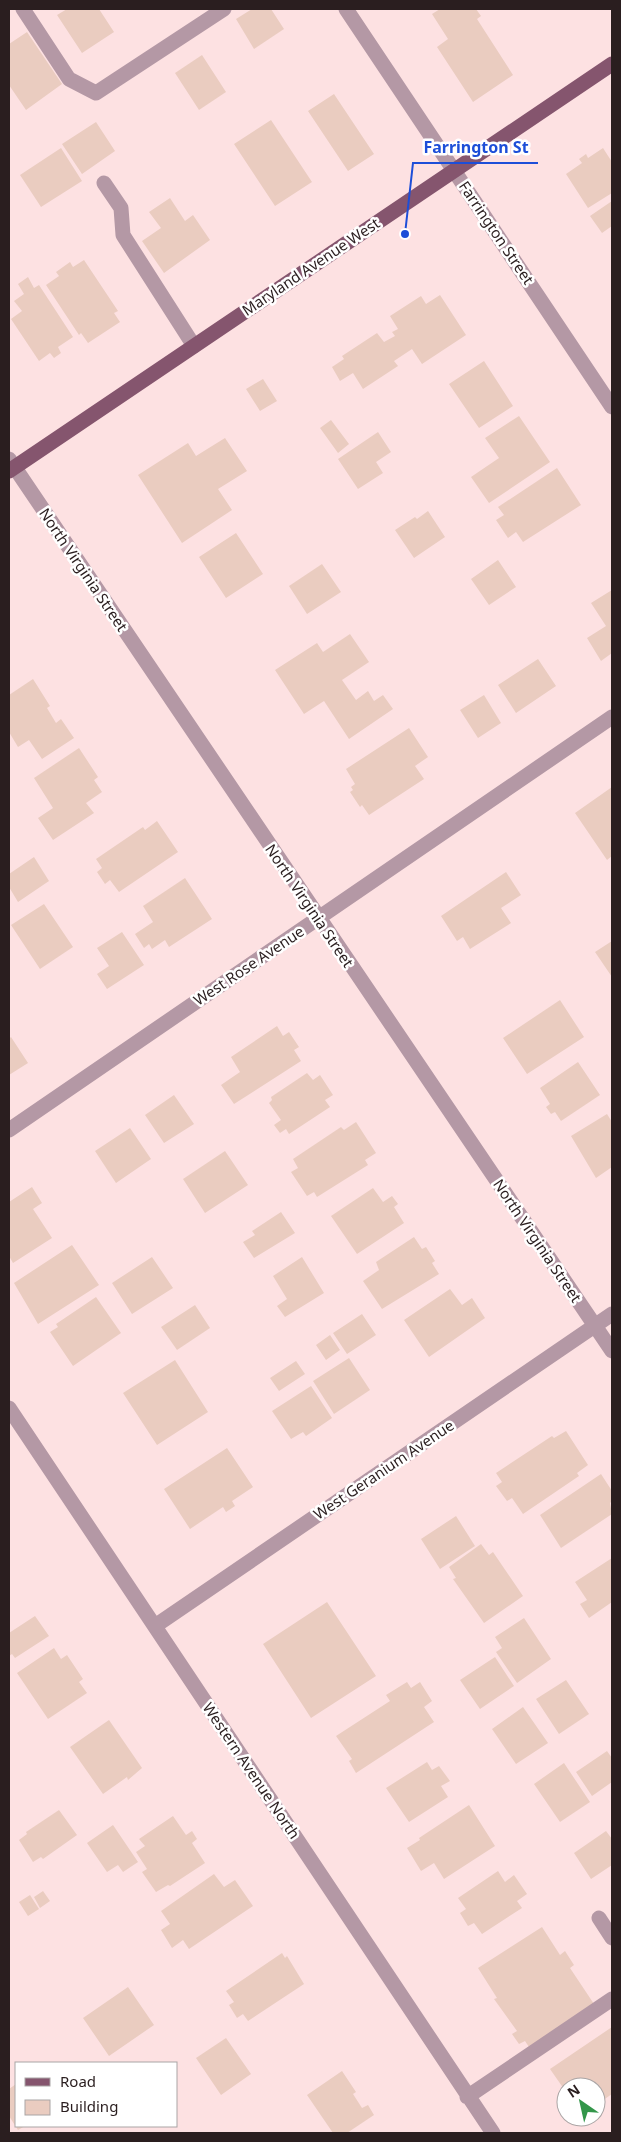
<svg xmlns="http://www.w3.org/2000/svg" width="621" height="2142" viewBox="0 0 621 2142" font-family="'Noto Sans',sans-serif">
  <rect width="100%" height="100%" fill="#fde1e2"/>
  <!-- building -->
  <path fill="#eaccc0" d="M67,9h32l15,23 -32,21 -25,-38z
    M252,9h19l13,20 -30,20 -18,-30z
    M440,9h36l5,7 -4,3 36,56 -40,27 -36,-55 11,-8 -16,-25z
    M27,32l35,52 -36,26 -17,-25v-41z
    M202,55l24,37 -27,18 -24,-37z
    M334,94l40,60 -26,17 -40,-60z
    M271,120l41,62 -37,24 -41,-62z
    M96,122l19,29 -33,23 -20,-30z
    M61,148l21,33 -41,26 -21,-32z
    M603,148l9,14v31l-24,15 -22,-34 16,-11 -3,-4 7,-5 2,4z
    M170,198l15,23 8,-6 17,25 -46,33 -22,-32 19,-13 -12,-16z
    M612,201v25l-10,7 -12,-17z
    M84,260l34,51 -4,2 6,9 -32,21 -7,-10 -2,2 -33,-50 13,-9 -3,-4 14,-10 3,5z
    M28,277l6,11 5,-3 34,52 -15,10 3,6 -7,5 -4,-5 -11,8 -28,-42 11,-8 -8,-10 10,-7 -6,-10z
    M440,295l26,40 -44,29 -10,-15 -18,12 4,5 -35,23 -10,-16 -13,8 -8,-14 12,-8 -2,-3 35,-23 7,9 11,-6 -3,-4 6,-3 -8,-13 31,-20 5,8z
    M484,361l29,45 -34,22 -30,-44z
    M263,379l14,22 -17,10 -14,-22z
    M519,416l31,46 -61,41 -18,-26 28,-19 -14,-20z
    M331,420l18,24 -11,9 -18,-25z
    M378,432l13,20 -15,10 7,11 -25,16 -20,-30z
    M225,438l22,33 -29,18 14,21 -50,33 -44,-68 50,-32 8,13z
    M557,468l24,37 -58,37 -7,-10 -8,6 -12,-18 8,-5 -6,-8z
    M428,511l17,26 -31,21 -19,-28 20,-13 2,2z
    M236,533l27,41 -37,24 -27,-41z
    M498,560l18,27 -27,18 -18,-26z
    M322,564l19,28 -34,22 -18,-28z
    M612,590v63l-11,8 -14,-23 19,-12 -15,-23z
    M350,634l19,28 -27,18 14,20 12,-9 6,10 9,-6 10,14 -44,30 -25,-38 -20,13 -29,-44 42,-27 6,9z
    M538,659l18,27 -40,27 -18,-28z
    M33,679l17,27 -3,2 9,15 5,-4 13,19 -32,21 -13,-19 -11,7 -9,-15v-37z
    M484,695l17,28 -23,15 -18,-28z
    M409,728l19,29 -13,9 9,13 -55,36 -7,-10 -2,2 -10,-15 3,-2 -2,-3 4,-3 -9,-15z
    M79,748l19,29 -4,3 8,12 -16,11 8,10 -41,27 -15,-22 15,-10 -19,-30z
    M612,787v69l-5,4 -32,-47z
    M157,821l21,31 -59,40 -9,-12 -5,4 -8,-12 5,-4 -6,-9 47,-32 2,3z
    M34,857l15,24 -31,21 -9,-15v-13z
    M506,872l15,23 -20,13 10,15 -41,26 -7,-12 -6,4 -16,-25z
    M185,878l27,41 -43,28 -4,-7 -13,9 -3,-5 -5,4 -9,-14 18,-12 -10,-16z
    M44,904l29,43 -33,22 -29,-44z
    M122,932l22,33 -37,24 -10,-15 12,-8 -12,-18z
    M612,941v36l-17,-25z
    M560,1000l24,37 -57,37 -24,-36z
    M277,1026l6,10 6,-4 10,15 -5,3 7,11 -67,43 -13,-19 19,-13 -9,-15z
    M11,1037l17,26 -19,12v-36z
    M578,1062l22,33 -39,26 -6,-9 -4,2 -5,-7 4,-3 -10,-16z
    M307,1073l6,7 7,-5 13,20 -8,5 5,7 -41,27 -3,-5 -6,4 -6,-8 7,-5 -12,-17 3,-3 -1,-3z
    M174,1095l20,29 -30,19 -19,-28z
    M607,1114l5,8v45l-16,11 -25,-42z
    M356,1122l20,31 -11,7 3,5 -51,32 -3,-5 -7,4 -16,-24 7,-4 -5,-9 48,-32 3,3z
    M130,1128l21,31 -35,24 -21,-32z
    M225,1151l23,34 -43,28 -22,-34z
    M32,1187l10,16 -9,6 19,29 -39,25 -4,-7v-54z
    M373,1188l10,14 9,-6 6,8 -4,3 10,16 -47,31 -26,-38z
    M281,1212l14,21 -41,25 -11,-16 12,-7 -3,-4z
    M414,1237l8,12 4,-2 9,14 -3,2 7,11 -57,35 -19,-28 16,-11 -3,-8z
    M72,1245l27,40 -61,39 -24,-41z
    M152,1257l21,31 -41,26 -20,-31z
    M302,1257l22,36 -39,24 -8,-11 10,-7 -14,-23z
    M450,1289l12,16 10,-7 13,20 -56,39 -25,-37z
    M96,1297l25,36 -48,33 -23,-34 8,-5 -2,-3z
    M195,1305l15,23 -33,22 -16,-23z
    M362,1314l14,21 -29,19 -14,-21z
    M330,1335l10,15 -14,10 -10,-15z
    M349,1358l21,32 -36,24 -21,-33z
    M175,1360l33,52 -51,33 -34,-52z
    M296,1361l9,13 -26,17 -9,-13z
    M311,1386l21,32 -26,18 -3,-4 -12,7 -19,-28z
    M566,1431l22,34 -11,8 2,3 -56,38 -11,-16 -5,3 -11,-15 6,-4 -6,-9 56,-37 2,2z
    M227,1448l26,39 -21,14 3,5 -9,6 -3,-5 -33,22 -26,-40z
    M601,1474l11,17v10l-2,2 2,11 -51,34 -21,-33z
    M456,1516l19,30 -35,23 -19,-30z
    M481,1544l8,11 4,-3 30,44 -39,27 -31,-44 3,-1 -7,-11z
    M612,1558v44l-23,16 -9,-14 7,-4 -12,-18z
    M327,1602l49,74 -65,42 -48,-74z
    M35,1616l14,20 -34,22 -3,-4 -3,2v-23z
    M524,1618l27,41 -34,24 -21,-31 6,-4 -7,-11z
    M54,1648l7,11 6,-4 16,24 -4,3 8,11 -39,26 -31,-46z
    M495,1657l19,29 -34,23 -20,-29z
    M566,1680l23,34 -30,20 -23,-35z
    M407,1682l4,6 9,-6 12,19 -8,6 10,15 -78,51 -7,-12 3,-2 -16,-23 54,-35 -4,-6z
    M523,1707l25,36 -32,21 -24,-35z
    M109,1720l33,48 -14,12 -1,-3 -24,17 -33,-47z
    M607,1751l5,7v24l-20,14 -16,-24z
    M427,1762l5,8 7,-4 11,15 -9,5 7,11 -39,25 -23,-34z
    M564,1763l26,39 -30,20 -26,-38z
    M469,1805l26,41 -51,33 -10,-16 -13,8 -14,-23 13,-8 -1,-2z
    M59,1810l18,25 -34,24 -2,-2 -8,5 -14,-22 8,-6 -1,-2z
    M173,1816l13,19 6,-4 5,8 -5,4 13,20 -35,23 -2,-1 -12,7 -14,-20 5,-3 -11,-17 9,-6 -6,-7z
    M113,1825l25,37 -15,10 -5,-7 -11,7 -20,-29z
    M606,1831l6,8v26l-21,14 -17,-26z
    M498,1871l7,11 9,-7 13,19 -10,7 5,7 -40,26 -8,-11 -6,3 -8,-13 6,-4 -8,-11z
    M214,1874l10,13 11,-7 18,26 -64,43 -6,-9 -11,8 -11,-18 9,-6 -9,-13z
    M43,1891l7,10 -10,7 -6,-11z
    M30,1895l9,14 -11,7 -9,-14z
    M542,1927l18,28 5,-4 9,14 -4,3 24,36 -65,43 -4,-6 -6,3 -7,-10 5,-3 -23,-32 3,-1 -19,-30z
    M282,1953l3,5 2,-2 17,28 -56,37 -5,-7 -6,4 -8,-13 5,-3 -8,-11z
    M128,1987l26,38 -45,31 -26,-38z
    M612,2027v67l-16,11v-18h-30v5l-16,-23z
    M226,2038l25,36 -30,21 -25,-37z
    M342,2071l14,21 -3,2 9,14 6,-3 6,10 -27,18h-14l-26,-38z
    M16,2084v42h9l-7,4 -9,-14v-27z"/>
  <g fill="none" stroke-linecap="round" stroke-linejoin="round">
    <!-- minor -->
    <path stroke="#b498a5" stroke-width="15" d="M23,9l46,70 27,14 128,-84
      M346,9l266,398
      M104,183l17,25 2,27 71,111
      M9,459l603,892
      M9,1130l603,-413
      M9,1408l484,725
      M155,1626l457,-312
      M599,1918l13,20
      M467,2097l145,-98"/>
    <!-- major -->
    <path stroke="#85556e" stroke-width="15" d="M9,471l603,-407"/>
  </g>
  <g text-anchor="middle" stroke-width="5" stroke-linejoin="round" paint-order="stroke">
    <!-- street labels -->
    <g font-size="15" fill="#2a1e1f" stroke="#fff">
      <text transform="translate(496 233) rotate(56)" y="5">Farrington Street</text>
      <text transform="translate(311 267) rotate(-34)" y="5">Maryland Avenue West</text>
      <text transform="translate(83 570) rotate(56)" y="5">North Virginia Street</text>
      <text transform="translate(309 906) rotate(56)" y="5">North Virginia Street</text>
      <text transform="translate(249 966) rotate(-34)" y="5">West Rose Avenue</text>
      <text transform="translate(537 1241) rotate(56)" y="5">North Virginia Street</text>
      <text transform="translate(384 1470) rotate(-34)" y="5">West Geranium Avenue</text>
      <text transform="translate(251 1771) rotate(56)" y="5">Western Avenue North</text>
    </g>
  </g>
  <!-- callouts -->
  <path fill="none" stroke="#1d4ed8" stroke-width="2" d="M405 234L413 163H538"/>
  <circle fill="#1d4ed8" stroke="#fff" stroke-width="2" cx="405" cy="234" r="5"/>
  <g font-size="16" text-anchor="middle" font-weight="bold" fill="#1d4ed8" stroke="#fff" stroke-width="5" stroke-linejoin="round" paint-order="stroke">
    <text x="476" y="153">Farrington St</text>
  </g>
  <!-- border -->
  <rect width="621" height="2142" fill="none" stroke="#2a1e1f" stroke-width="20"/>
  <!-- legend -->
  <rect x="15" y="2062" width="162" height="65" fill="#ffffff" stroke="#aaa5a5"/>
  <rect x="25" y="2078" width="25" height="8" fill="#85556e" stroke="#aaa5a5"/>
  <text x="60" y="2087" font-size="15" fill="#2a1e1f">Road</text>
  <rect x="25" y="2100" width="25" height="15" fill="#eaccc0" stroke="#aaa5a5"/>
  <text x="60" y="2112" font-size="15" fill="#2a1e1f">Building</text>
  <!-- north arrow -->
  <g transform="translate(581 2102) rotate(326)"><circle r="24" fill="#ffffff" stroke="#aaa5a5"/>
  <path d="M0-4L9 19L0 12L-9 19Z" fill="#33964a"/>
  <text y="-8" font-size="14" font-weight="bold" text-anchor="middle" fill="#2a1e1f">N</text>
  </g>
</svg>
